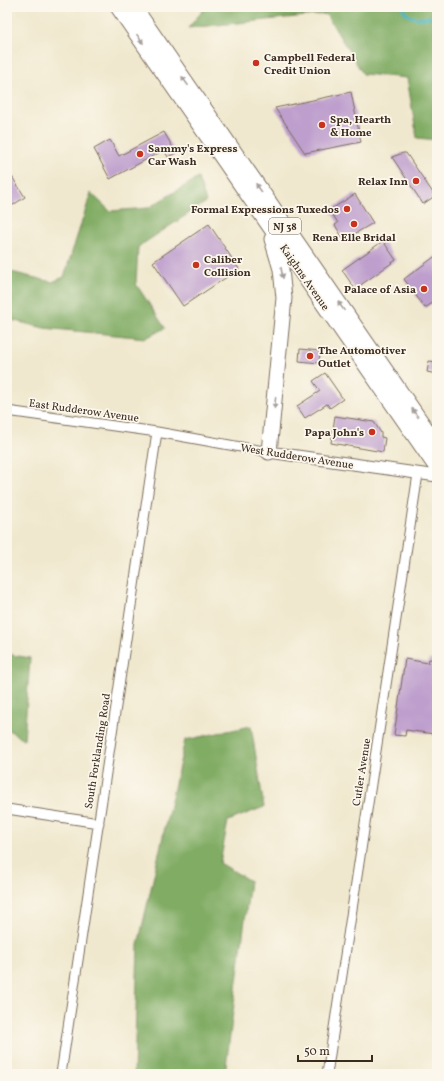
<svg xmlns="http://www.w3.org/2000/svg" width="444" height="1081" viewBox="0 0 444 1081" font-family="Vollkorn,serif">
  <rect width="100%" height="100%" fill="#fbf7ec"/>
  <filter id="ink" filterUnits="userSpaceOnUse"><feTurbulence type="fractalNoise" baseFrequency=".025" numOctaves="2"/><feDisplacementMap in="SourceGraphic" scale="8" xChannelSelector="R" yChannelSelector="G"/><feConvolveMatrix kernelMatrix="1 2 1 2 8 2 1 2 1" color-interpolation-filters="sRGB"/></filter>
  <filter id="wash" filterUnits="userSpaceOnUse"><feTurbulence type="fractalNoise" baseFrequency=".012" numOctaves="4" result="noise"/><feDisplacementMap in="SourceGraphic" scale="16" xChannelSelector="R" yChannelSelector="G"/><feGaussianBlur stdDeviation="0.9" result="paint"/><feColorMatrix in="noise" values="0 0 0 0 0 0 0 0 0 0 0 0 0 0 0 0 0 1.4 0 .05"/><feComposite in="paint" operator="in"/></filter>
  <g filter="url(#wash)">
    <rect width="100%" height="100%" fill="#f0e8ce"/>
    <!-- forest -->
    <path fill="#80ac64" stroke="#5e6b41" d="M206,7h231v133l-20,-2 -10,-60 -44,-4 -37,-60 -138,14z
      M198,178l8,24 -68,45 -2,37 29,44 -19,10 -102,-10 -37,-9v-48l45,11 12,-5 27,-84 19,18 38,-3z
      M7,654l23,4 -6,82 -17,-11z
      M251,726l13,81 -36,14 -8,42 30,18 -25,193h-91l4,-129 47,-205z"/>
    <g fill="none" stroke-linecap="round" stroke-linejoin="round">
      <!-- stream -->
      <path stroke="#42b2bb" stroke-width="3" d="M402,7c6,15 22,11 35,9"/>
    </g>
    <g id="blocks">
      <!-- building -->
      <path fill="#be9ecd" d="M351,92l10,50 -56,11 -30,-45z
        M164,132l12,21 -8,4 -4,-7 -54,29 -16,-30 16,-9 9,16z
        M403,153h3l29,43 -12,8 -31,-47z
        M7,169l18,28 -18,12z
        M355,194l18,29 -29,17 -9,-15 3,-2 -8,-13z
        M209,224l30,45 -56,37 -30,-44z
        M383,241l13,19 -41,29 -13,-19z
        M437,255v45l-12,8 -21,-29z
        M300,349l20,2 -1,12 -20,-2z
        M429,361l8,1v12l-10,-2z
        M325,373l18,26 -13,9 -3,-4 -22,14 -8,-12 23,-15 -7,-10z
        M335,416l39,6 7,11v4l4,1 -2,14 -52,-9z
        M405,659l23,4 1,-4 8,1v50l-3,24 -28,-4 -1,6 -11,-1z"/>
    </g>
  </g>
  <g filter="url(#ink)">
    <use href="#blocks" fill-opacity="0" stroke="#7a6c5c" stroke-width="1"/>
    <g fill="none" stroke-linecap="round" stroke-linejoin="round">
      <!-- minor casing -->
      <g stroke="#7a6c5c" stroke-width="11">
        <path id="minor" d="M7,411l150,21 112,20
          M7,809l92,14
          M61,1074l96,-642
          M327,1074l91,-600"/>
      </g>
      <!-- tertiary casing -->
      <g stroke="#7a6c5c" stroke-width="13">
        <path id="tertiary" d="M269,452l168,24"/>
      </g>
      <!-- trunk casing -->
      <g stroke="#7a6c5c" stroke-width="17">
        <path id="trunk" d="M118,7l319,461
          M134,7l303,438
          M269,452l15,-154 -3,-29 -9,-30"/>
      </g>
      <!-- minor -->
      <use href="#minor" stroke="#fff" stroke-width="9"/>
      <!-- tertiary -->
      <use href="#tertiary" stroke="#fff" stroke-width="11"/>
      <!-- trunk -->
      <use href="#trunk" stroke="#fff" stroke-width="15"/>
    </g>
    <!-- one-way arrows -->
    <defs><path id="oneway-solid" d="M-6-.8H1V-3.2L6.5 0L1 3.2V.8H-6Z"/></defs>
    <g fill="#a79f9a">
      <use href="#oneway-solid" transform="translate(140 39) rotate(55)"/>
      <use href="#oneway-solid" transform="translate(185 81) rotate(-125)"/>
      <use href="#oneway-solid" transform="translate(259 188) rotate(-125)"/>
      <use href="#oneway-solid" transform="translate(282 273) rotate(79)"/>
      <use href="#oneway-solid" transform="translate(341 306) rotate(-125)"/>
      <use href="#oneway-solid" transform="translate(275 403) rotate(97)"/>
      <use href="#oneway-solid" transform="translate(415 413) rotate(-125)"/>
    </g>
  </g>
  <!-- markers -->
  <g fill="#c8321e" stroke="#fbf7ec" stroke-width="1.5">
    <circle cx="256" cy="63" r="4"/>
    <circle cx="322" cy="125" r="4"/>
    <circle cx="140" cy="154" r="4"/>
    <circle cx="416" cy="181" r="4"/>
    <circle cx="347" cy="209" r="4"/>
    <circle cx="354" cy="224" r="4"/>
    <circle cx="196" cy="265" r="4"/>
    <circle cx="424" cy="289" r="4"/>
    <circle cx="310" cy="356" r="4"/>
    <circle cx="372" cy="432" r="4"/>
  </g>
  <g text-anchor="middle" stroke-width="3.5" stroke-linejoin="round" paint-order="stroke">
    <!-- shield labels -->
    <rect fill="#fbf7ec" stroke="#75685c" stroke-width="1" x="269" y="218" width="32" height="16" rx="3"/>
    <g font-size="10" font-weight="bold" fill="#3b2a1e">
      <text x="285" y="230">NJ 38</text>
    </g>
    <!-- poi labels -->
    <g font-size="11" font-weight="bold" fill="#3b2a1e" stroke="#fbf7ec" text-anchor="start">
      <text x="264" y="61">Campbell Federal<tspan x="264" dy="13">Credit Union</tspan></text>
      <text x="330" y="123">Spa, Hearth<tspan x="330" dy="13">&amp; Home</tspan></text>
      <text x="148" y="152">Sammy's Express<tspan x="148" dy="13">Car Wash</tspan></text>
      <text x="408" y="185" text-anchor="end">Relax Inn</text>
      <text x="339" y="213" text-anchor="end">Formal Expressions Tuxedos</text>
      <text x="354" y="241" text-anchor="middle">Rena Elle Bridal</text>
      <text x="204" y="263">Caliber<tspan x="204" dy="13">Collision</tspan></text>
      <text x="416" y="293" text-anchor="end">Palace of Asia</text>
      <text x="318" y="354">The Automotiver<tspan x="318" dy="13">Outlet</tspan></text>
      <text x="364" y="436" text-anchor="end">Papa John's</text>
    </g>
    <!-- street labels -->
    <g font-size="11" fill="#3b2a1e" stroke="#fbf7ec">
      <text transform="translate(305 277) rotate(55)" y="4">Kaighns Avenue</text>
      <text transform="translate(84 410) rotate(8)" y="4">East Rudderow Avenue</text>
      <text transform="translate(297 456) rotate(9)" y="4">West Rudderow Avenue</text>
      <text transform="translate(97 751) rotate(-81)" y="4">South Forklanding Road</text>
      <text transform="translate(361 772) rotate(-81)" y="4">Cutler Avenue</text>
    </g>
  </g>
  <!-- margin -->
  <rect width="444" height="1081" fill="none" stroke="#fbf7ec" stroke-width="24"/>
  <!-- scale -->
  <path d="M298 1055v6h74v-6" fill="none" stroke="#3b2a1e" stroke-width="2"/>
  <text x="304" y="1055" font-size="12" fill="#3b2a1e" stroke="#fbf7ec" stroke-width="3" paint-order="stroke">50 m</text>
</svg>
